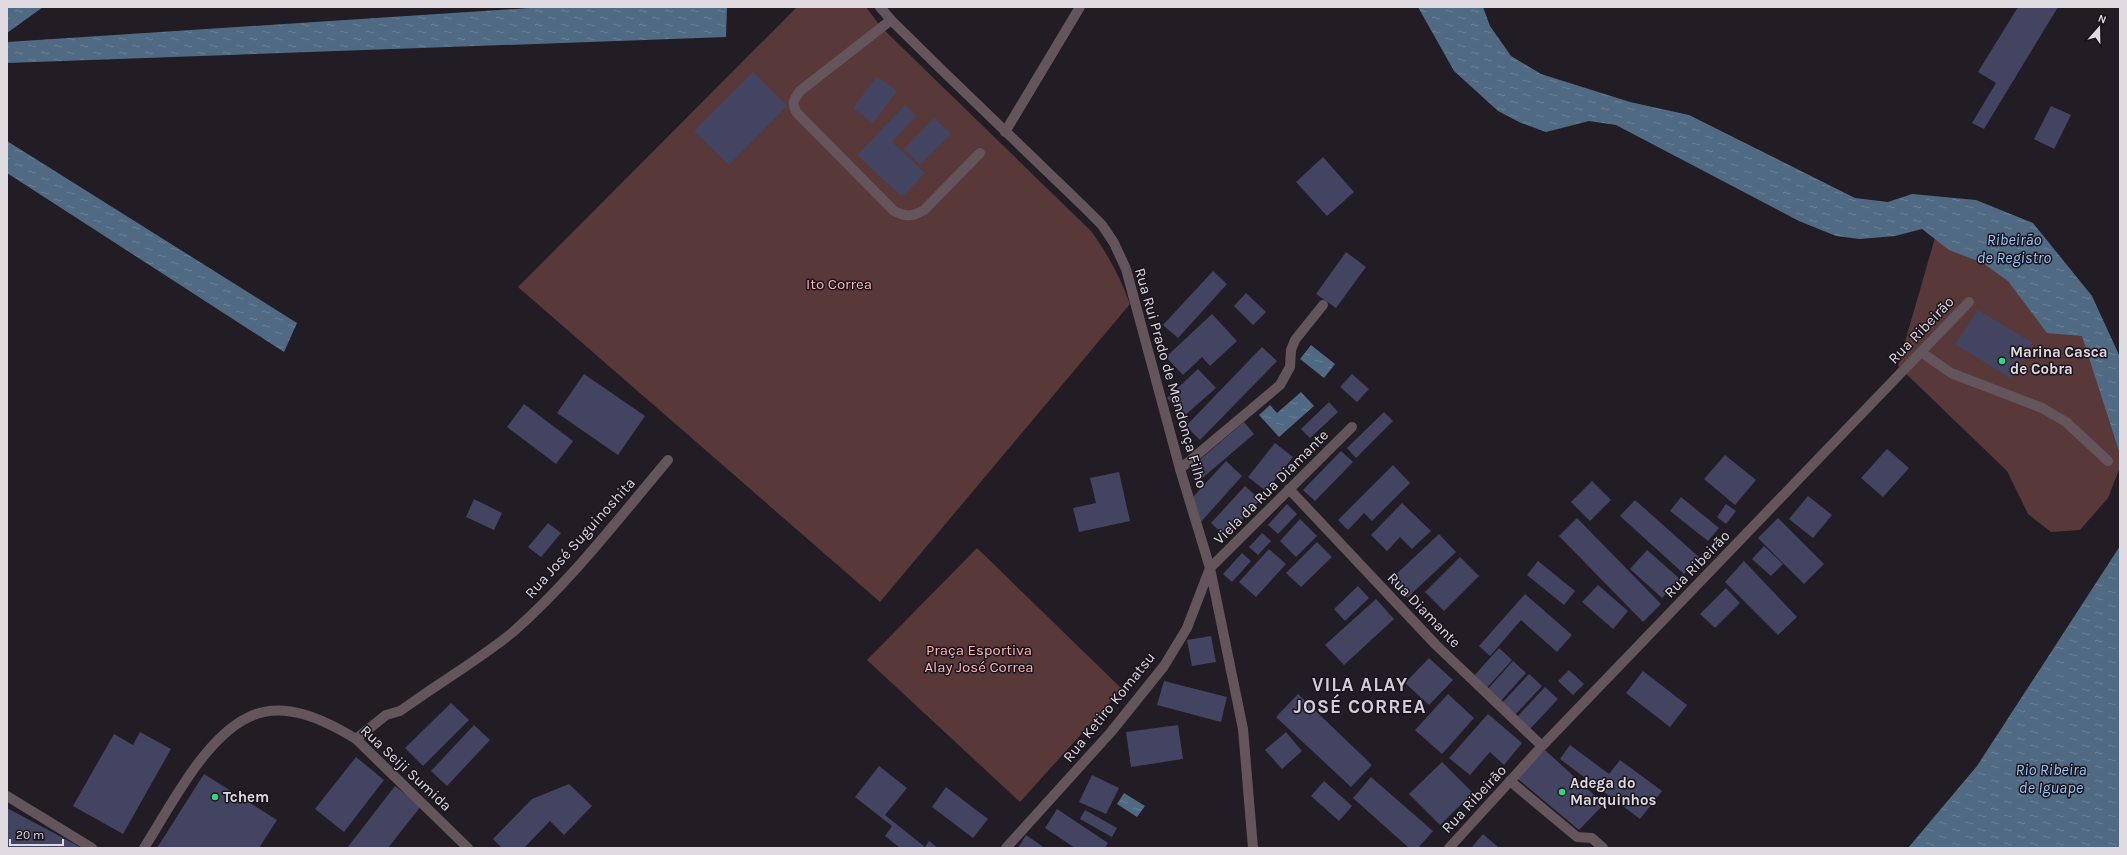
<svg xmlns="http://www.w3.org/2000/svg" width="2127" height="855" viewBox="0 0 2127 855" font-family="Karla,sans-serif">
  <defs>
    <pattern id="water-ripples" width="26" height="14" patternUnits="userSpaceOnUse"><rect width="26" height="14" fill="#516a84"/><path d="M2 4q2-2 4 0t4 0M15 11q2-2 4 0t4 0" fill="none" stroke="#6a7f95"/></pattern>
  </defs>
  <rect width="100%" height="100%" fill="#221c25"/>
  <!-- park -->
  <path fill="#583839" d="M797,7h69l14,19 211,205c17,23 29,46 39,73l-250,298 -362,-315z
    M1941,217l128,84 51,118v48l-12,31 -28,32 -29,2 -23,-18 -21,-43 -109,-105z
    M977,548l145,141 -102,113 -153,-142z"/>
  <!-- water -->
  <path fill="url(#water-ripples)" d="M7,7h36l-36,26z
    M545,7h182l-1,30 -719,26v-21z
    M1418,7h65l7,19 21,30 30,18 89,28 59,13 166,83 33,4 24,-8 64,6 57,23 59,73 28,61v97l-38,-118 -35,-3 -39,-52 -25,-18 -34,-13 -27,-21 -27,7 -35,3 -24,-3 -37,-15 -183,-96 -27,-4 -43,11 -25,-9 -23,-12 -44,-40z
    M7,141l290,182 -13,29 -277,-179z
    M1311,345l24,19 -11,14 -24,-19z
    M1301,392l13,14 -35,31 -20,-22 11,-10 7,8z
    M2120,546v302h-212l69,-82z
    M1124,793l21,13 -8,11 -20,-13z"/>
  <!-- building -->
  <path fill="#434462" d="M2018,7h40l-74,122 -12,-6 24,-40 -18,-11z
    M753,72l34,34 -58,59 -35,-34z
    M877,76l20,15 -24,32 -20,-15z
    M905,105l11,11 -24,26 33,31 -23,24 -45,-42z
    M2051,106l20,9 -17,34 -20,-10z
    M934,118l17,16 -31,31 -16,-16z
    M1323,157l31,35 -27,24 -31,-34z
    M1346,252l20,15 -30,41 -20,-14z
    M1213,271l14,13 -49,54 -15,-13z
    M1246,293l20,19 -13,13 -19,-19z
    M1978,310l55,33 -23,35 -55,-34z
    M1212,314l25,27 -27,25 -8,-9 -19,18 -17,-18z
    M1262,347l15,14 -77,79 -14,-14z
    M1198,369l18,19 -32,28 -17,-18z
    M584,374l61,42 -27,39 -61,-42z
    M1352,374l17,15 -12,13 -17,-15z
    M1329,402l9,10 -28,26 -9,-9z
    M524,404l49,37 -17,23 -49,-37z
    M1384,412l9,9 -37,37 -9,-10z
    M1244,422l10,12 -54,46 -10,-12z
    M1275,443l18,14 -27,34 -18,-14z
    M1887,449l22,19 -26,29 -22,-19z
    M1341,451l12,11 -38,39 -12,-11z
    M1725,455l31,25 -21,25 -31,-26z
    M1226,461l16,15 -42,47 -7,-26z
    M1393,465l17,18 -38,38 -8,-8 -16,17 -10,-10z
    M1119,472l11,49 -51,11 -6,-24 23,-5 -6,-25z
    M1592,481l19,19 -21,21 -19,-19z
    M1245,486l15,14 -34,37 -15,-14z
    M1808,496l24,19 -19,23 -24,-19z
    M1681,497l38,31 -11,13 -38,-30z
    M474,499l28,14 -8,17 -28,-13z
    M1635,500l64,57 -15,17 -64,-58z
    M1402,503l29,28 -19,18 -12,-12 -13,14 -16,-16z
    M1287,504l10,10 -19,20 -10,-9z
    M1726,504l10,7 -10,13 -9,-7z
    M1577,518l84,86 -18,18 -84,-86z
    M1778,518l46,46 -20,20 -46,-46z
    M1300,519l17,17 -21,21 -16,-16z
    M548,523l13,10 -20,24 -13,-10z
    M1262,533l9,8 -13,14 -9,-8z
    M1439,534l17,18 -49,46 -17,-18z
    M1317,542l15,15 -31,30 -15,-14z
    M1764,546l19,18 -12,12 -19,-17z
    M1269,549l17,15 -30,33 -17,-15z
    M1647,550l33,29 -18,19 -32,-29z
    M1242,553l9,8 -19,21 -9,-8z
    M1460,557l19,19 -35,35 -19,-19z
    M1538,561l37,30 -11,14 -37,-30z
    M1744,561l53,56 -19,18 -53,-53z
    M1598,585l30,26 -15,18 -31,-27z
    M1358,586l11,12 -24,23 -11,-12z
    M1726,588l14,15 -25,25 -15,-14z
    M1525,594l47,41 -15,17 -36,-32 -31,36 -11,-10z
    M1376,599l18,20 -50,46 -19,-20z
    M1211,636l5,26 -24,4 -5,-26z
    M1499,648l13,12 -27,30 -13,-12z
    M1429,658l24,22 -24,25 -24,-22z
    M1513,661l13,12 -27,30 -13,-12z
    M1569,670l15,14 -11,11 -15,-14z
    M1643,671l44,34 -17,22 -44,-34z
    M1529,674l13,12 -28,30 -13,-12z
    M1164,681l63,16 -6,25 -64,-17z
    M1545,687l13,12 -28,30 -13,-12z
    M1298,694l74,71 -21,22 -75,-70z
    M1448,694l26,24 -32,36 -27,-24z
    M451,703l18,17 -46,46 -18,-18z
    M1488,714l34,29 -18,22 -14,-13 -20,23 -21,-17z
    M474,725l16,15 -43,46 -16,-15z
    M1178,725l5,34 -52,8 -5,-35z
    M140,732l31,17 -48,85 -50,-28 41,-72 19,11z
    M1286,732l16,19 -20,18 -17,-19z
    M1570,745l39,29 11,-14 42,31 -22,28 -80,-60z
    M1545,750l59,54 -25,26 -61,-51z
    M356,757l28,23 -40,52 -29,-23z
    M1442,762l31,31 -33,32 -31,-31z
    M879,766l28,22 -22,27 40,32 4,-6 9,7h-38l-15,-12 7,-10 -37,-29z
    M204,774l73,46 -18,28h-102z
    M1092,775l27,13 -13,26 -27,-12z
    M1371,777l62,54 -15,17h-9l-56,-50z
    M1324,781l28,25 -13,15 -28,-25z
    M569,784l23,22 -28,29 -14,-14 -26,27h-22l-9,-9 39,-40z
    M395,786l26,20 -33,42h-41z
    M946,787l42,32 -15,19 -41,-31z
    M7,808l75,40h-75z
    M1057,809l51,34 -3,5h-30l-30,-20z
    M1085,810l32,18 -5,9 -32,-18z
    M1483,834l16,14h-28z
    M1026,835l19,13h-27z"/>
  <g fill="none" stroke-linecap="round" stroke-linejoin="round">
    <!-- service -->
    <path stroke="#64555d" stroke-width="10" d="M891,20l-91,71c-6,8 -9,12 -3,22l97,98c12,6 18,6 30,-1l56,-57
      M1005,132l75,-125
      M1921,352l30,21 91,35 24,14 42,39
      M1180,469l100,-84 10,-18 1,-17 4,-10 28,-35
      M356,739l30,-24 14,-4 16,-11c31,-22 68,-44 97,-68 58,-51 105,-113 155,-172
      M1510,781l67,56 15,1 11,10"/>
    <!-- minor -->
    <path stroke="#64555d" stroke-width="10" d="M880,7l11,13 56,55 137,132 18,18 12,18 12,26 54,200 30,99 33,161 10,119
      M1289,489l147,156 106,101
      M7,796l85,52
      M144,848c25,-39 60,-109 103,-130 36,-19 78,2 109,21l112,109
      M1006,848l105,-116 53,-66 23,-38 23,-60 142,-141
      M1449,848l93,-102 427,-444"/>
  </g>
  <!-- markers -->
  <g fill="#2bd884" stroke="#19131c" stroke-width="1.5">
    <circle cx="2002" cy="361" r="4"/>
    <circle cx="1562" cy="792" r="4"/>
    <circle cx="215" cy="797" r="4"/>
  </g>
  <g text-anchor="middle" stroke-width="3" stroke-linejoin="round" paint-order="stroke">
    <!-- park labels -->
    <g font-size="15" fill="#feb8ba" stroke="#19131c">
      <text x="839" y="289">Ito Correa</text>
      <text x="979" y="655">Praça Esportiva<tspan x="979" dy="17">Alay José Correa</tspan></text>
    </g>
    <!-- street labels -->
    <g font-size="15" fill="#dfdbe1" stroke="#19131c">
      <text transform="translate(1921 330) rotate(-46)" y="5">Rua Ribeirão</text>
      <text transform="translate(1171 378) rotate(74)" y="5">Rua Rui Prado de Mendonça Filho</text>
      <text transform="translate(1271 487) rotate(-45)" y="5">Viela da Rua Diamante</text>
      <text transform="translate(580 538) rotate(-48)" y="5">Rua José Suguinoshita</text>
      <text transform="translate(1697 564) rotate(-46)" y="5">Rua Ribeirão</text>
      <text transform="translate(1424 610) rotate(46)" y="5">Rua Diamante</text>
      <text transform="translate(1109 707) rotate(-51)" y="5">Rua Ketiro Komatsu</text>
      <text transform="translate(406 768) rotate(43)" y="5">Rua Seiji Sumida</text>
      <text transform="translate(1474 799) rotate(-47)" y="5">Rua Ribeirão</text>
    </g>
    <!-- poi labels -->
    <g font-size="15" font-weight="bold" fill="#dfdbe1" stroke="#19131c" text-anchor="start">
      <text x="2010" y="357">Marina Casca<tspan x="2010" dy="17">de Cobra</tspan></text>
      <text x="1570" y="788">Adega do<tspan x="1570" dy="17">Marquinhos</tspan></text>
      <text x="223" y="802">Tchem</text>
    </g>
    <!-- water labels -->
    <g font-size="16" font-style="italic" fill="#9cc8f7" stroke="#19131c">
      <text x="2014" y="245">Ribeirão<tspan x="2014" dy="18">de Registro</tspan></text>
      <text x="2051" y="775">Rio Ribeira<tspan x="2051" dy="18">de Iguape</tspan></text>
    </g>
    <!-- district labels -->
    <g font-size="19" font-weight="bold" letter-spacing="1" fill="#d5ccd9" stroke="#19131c">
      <text x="1360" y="691">VILA ALAY<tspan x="1360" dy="22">JOSÉ CORREA</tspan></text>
    </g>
  </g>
  <!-- border -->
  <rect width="2127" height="855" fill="none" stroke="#dfdbe1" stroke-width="16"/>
  <!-- north arrow -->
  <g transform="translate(2099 28) rotate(20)" stroke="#19131c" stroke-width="3" paint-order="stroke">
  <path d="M0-3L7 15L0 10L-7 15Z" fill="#dfdbe1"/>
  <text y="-6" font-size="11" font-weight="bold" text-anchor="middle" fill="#dfdbe1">N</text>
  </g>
  <!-- scale -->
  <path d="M10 839v6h53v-6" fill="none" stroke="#dfdbe1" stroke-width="2"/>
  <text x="16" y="839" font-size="12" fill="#dfdbe1" stroke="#19131c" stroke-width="3" paint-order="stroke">20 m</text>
</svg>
